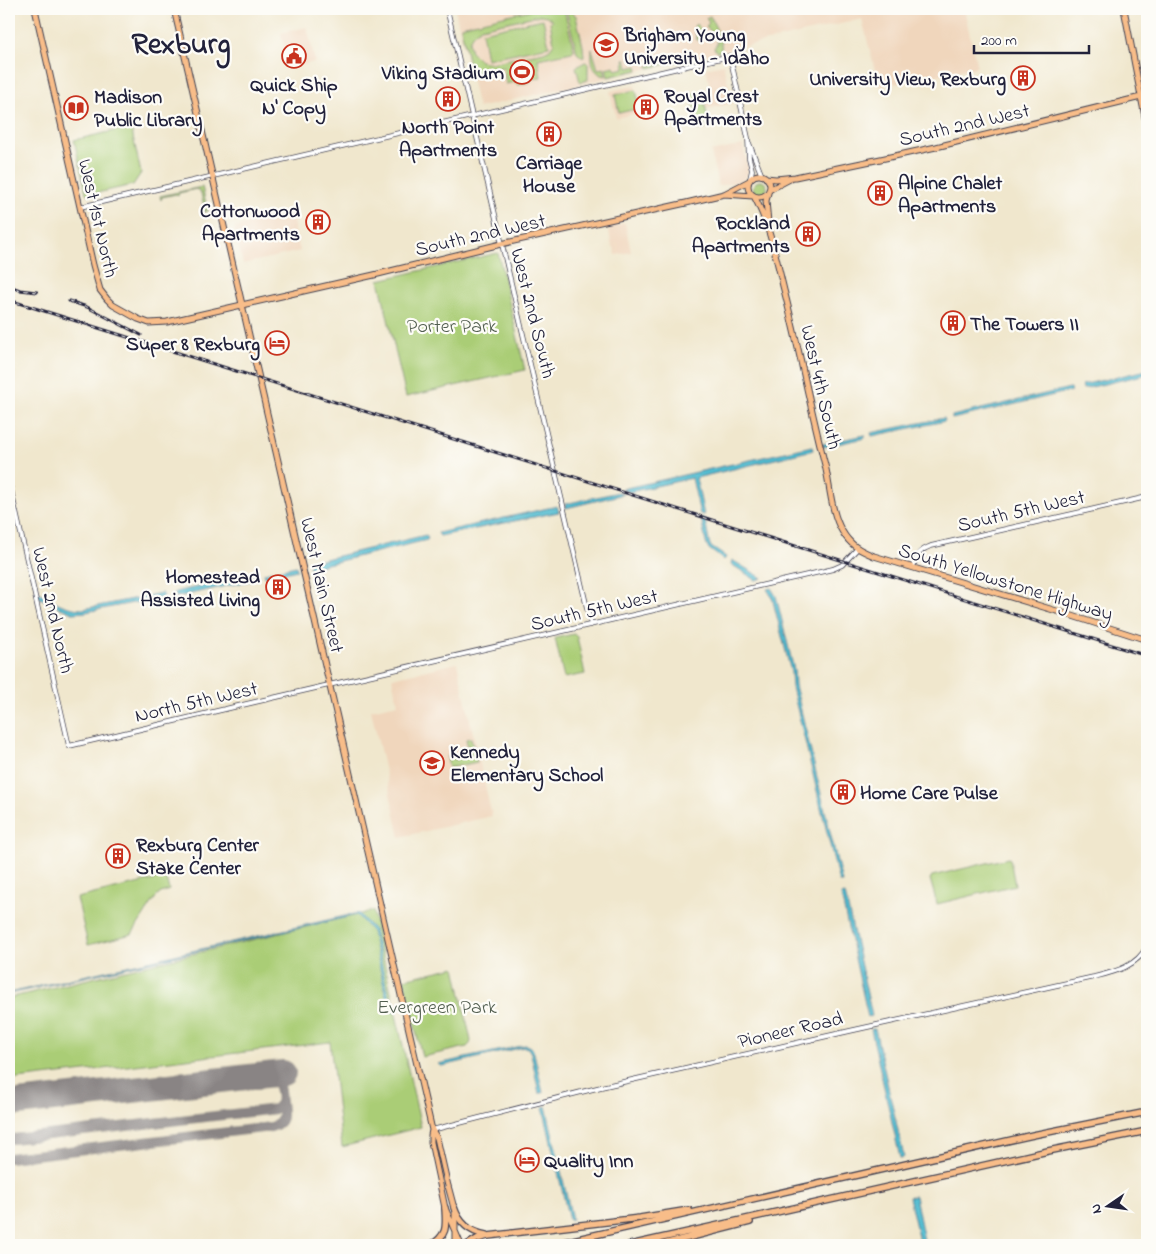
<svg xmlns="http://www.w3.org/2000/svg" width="1156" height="1254" viewBox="0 0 1156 1254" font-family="'Indie Flower',sans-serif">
  <rect width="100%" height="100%" fill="#fdfcf7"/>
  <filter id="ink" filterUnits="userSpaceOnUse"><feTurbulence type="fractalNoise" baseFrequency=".02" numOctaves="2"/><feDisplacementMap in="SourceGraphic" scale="10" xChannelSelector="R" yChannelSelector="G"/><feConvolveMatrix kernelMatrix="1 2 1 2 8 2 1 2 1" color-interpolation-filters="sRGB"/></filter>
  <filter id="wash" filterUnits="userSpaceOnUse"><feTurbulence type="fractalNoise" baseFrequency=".0096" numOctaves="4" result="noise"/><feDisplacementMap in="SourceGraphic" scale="20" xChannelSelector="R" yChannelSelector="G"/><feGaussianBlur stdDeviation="1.12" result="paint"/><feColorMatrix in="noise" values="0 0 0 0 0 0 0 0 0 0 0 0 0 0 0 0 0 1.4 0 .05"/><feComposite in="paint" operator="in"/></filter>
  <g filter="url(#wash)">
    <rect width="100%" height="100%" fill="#f0e7cd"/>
    <!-- built -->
    <path fill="#f0d6bc" d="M455,9h509l13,58 -98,20 -17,-68 -384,89z
      M307,27l8,35 -26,6 -8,-35z
      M723,64l10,39 -27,6 -3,-14 8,-3 -5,-24z
      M635,86l7,26 -26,6 -6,-27z
      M743,145l6,26 -2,4 -5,6 -24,5 -7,-34z
      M291,214l9,37 -57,13 -9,-36z
      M625,223l6,29 -15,3 -2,-8h-2l-4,-20z
      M457,663l35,153 -92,21 -29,-127 27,-6 -6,-26z"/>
    <!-- green -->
    <path fill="#aacd76" stroke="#667858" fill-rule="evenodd" d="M534,9h30l10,41 -2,2 -34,7 3,18 -9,2 -2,3 -11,3h-1l-3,-3 -9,2 -3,-17 -32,7 -10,-46v-2l17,-4 1,1 3,-1v-1zM540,15l7,1 6,5 -3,1 4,21 -4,6 -6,3 -54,11 -10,-2 -9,-9 -2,-9 1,-4 3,-5 8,-6z
      M566,9h4l6,7 7,30 1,11 -1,1 -6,-5z
      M710,16c5,11 13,22 11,35l-4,1 -3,-4 3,-4v-6l-11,-12 3,-3 -3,-5z
      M543,19l6,27 -62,13 -5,-27z
      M696,24c4,4 6,7 8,13l-2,3h-5l-3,-14z
      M592,49l6,20 6,-1 2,8c-14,-2 -15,-15 -14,-27z
      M683,54l3,2 1,3 -37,9 -3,-2 35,-8z
      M624,59h2l2,9 9,-2 1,4 -30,7 -2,-9 8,-2 2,4 9,-2 -1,-4h1z
      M585,62l3,1v17l-8,2 -4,-15z
      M636,90l4,18 -21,5 -4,-18z
      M696,93l4,2h3l5,25 -4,1 2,8 -7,1 -8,-36z
      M131,127l10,46 -8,12 -45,10 -2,-2 -12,-53z
      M753 188a7 7 0 1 1 14 0a7 7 0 1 1-14 0Z
      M202,187l6,24 -5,1 2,-1 -4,-18 -5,-4 -17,4 -1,3 -2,-2 -14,3 -1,3 -1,-4z
      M498,253l27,117 -119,27 -27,-117z
      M574,634l3,3 8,37 -21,4 -9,-40z
      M471,738l6,24 -28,6 -2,-11 7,-2 1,5 15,-4 -4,-17z
      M1008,858l2,1 5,26 -78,19 -7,-25 2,-3z
      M165,874l4,16 -8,3 -5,4 -24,37 -44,11 -11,-47 80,-19 1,-3z
      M373,911l48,216 -79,20 -12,-105 -321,38v-82z
      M455,967l16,74 -1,3 -3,3 -45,10 -18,-78z"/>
    <!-- water -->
    <path fill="#53bcd0" stroke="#3a6f86" d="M1147,370v4l-64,15 -1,-4z
      M1070,388l1,3 -119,28v-3z
      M944,418l1,3 -73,15 -1,-3z
      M865,435v3l-42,9v-3z
      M812,446l1,4 -117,28 8,37 -4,-1 -8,-36 -63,14 -7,-3z
      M619,492l5,2 -58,14 -1,-4z
      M557,506l2,6 -119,24 -2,-3z
      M701,517l4,3 4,22 2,5 15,10 -2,3 -15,-11 -3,-6z
      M426,535l2,4 -1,1 -117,28 -1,-5z
      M732,560l30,18 -6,2 -25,-16z
      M296,566l1,4 -32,7 -1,-4z
      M258,574v5l-82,18 -1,-5z
      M771,588l5,8 18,74 1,15 47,197h-3l-47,-195 -1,-15 -19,-75 -5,-8z
      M36,591c17,9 28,18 47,18l79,-16 2,4 -78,15 -13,1 -15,-6 -20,-10z
      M845,894l27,122 -4,1 -27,-122z
      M358,913l16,17 17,77 3,1 1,5 -6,-3 -17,-78 -15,-17 -348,79v-1z
      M871,1029h4l29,128 -4,1z
      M525,1045c5,1 7,3 9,8l9,40h-4l-8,-40 -3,-5 -4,-1 -77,18 -6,1 -3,-2z
      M546,1106l26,113 -3,1 -26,-113z
      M915,1196l10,49h-5l-11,-48z"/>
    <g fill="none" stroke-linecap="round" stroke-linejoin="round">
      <!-- taxiway -->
      <path stroke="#898484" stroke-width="10" d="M9,1109l7,-5
        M9,1137l4,2 263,-30c7,-5 5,-19 1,-27 -2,-4 -5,-5 -9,-7
        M9,1158l262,-31c15,-4 11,-14 10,-26"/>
      <!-- runway -->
      <path stroke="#898484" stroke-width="26" d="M9,1104l274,-31"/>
    </g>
  </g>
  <g filter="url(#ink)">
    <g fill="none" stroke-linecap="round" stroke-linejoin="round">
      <!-- minor casing -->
      <g stroke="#414051" stroke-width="5.5">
        <path id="minor" d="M447,9l144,616
          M749,143l13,33
          M80,207l650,-151 18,82 1,20 3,12 -2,9
          M9,481l60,265 186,-44 578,-133 9,-4 15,-16
          M913,567c4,-12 5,-16 18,-21l216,-49
          M432,1130l169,-43 253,-57 240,-53c20,-5 43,-10 53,-31"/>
      </g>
      <!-- major casing -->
      <g stroke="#414051" stroke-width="7">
        <path id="major" d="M35,9l45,198 13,58 7,25 7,9 6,6 25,14 11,4 18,-1 207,-47 127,-31 185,-41 38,-9 25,-13
          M174,9l258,1121 5,8 10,44 8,30v33
          M1124,9l23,118
          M748 186a11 11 0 1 1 22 0a11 11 0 1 1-22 0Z
          M766,178l10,1 19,-2 95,-20 46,-10 205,-50
          M769,190l21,-11
          M724,194l29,2
          M754,196c16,30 22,62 30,94 15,58 26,117 41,175 5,20 6,48 17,66 8,14 17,19 32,25l186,56 87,28
          M768,222l-2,-21 2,-8
          M432,1130l-1,5v7l14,66 16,37"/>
      </g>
      <!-- highway casing -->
      <g stroke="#414051" stroke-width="8">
        <path id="highway" d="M454,1207c5,16 15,25 32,28
          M431,1245c17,-10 15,-19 14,-37
          M467,1245l10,-6 11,-3 152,-18 49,-8
          M551,1245l482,-110 114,-23
          M630,1245l418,-94 99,-20
          M660,1245l90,-23"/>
      </g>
      <!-- minor -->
      <use href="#minor" stroke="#fff" stroke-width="4"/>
      <!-- major -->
      <use href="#major" stroke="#f8bd89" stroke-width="5"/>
      <!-- highway -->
      <use href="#highway" stroke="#f8bd89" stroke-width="5.5"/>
      <!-- rail casing -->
      <g stroke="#22223b" stroke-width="3">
        <path id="rail" d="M9,286l11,4 17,2
          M9,300l1138,356
          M69,301l18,6 54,28"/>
      </g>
      <!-- rail -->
      <use href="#rail" stroke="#fdfcf7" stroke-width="1" stroke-dasharray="4" stroke-linecap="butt"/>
    </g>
  </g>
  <!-- icons -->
  <defs>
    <g id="university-ring" transform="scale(1.25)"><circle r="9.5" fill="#fdfcf7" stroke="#c8321e" stroke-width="1.5"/><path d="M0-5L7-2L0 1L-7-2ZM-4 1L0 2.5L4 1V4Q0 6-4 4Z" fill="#c8321e"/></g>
    <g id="civic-ring" transform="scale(1.25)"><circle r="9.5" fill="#fdfcf7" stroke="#c8321e" stroke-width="1.5"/><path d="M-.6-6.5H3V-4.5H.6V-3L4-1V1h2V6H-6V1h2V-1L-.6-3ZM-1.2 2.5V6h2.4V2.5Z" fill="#c8321e"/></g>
    <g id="stadium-ring" transform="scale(1.25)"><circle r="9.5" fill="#fdfcf7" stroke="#c8321e" stroke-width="1.5"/><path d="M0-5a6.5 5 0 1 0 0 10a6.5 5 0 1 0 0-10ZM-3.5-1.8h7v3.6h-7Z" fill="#c8321e"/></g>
    <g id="building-ring" transform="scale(1.25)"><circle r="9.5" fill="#fdfcf7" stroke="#c8321e" stroke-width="1.5"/><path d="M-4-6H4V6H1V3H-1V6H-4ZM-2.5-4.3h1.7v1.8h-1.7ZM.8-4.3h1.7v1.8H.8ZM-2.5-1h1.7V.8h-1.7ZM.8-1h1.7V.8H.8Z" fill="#c8321e"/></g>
    <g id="library-ring" transform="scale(1.25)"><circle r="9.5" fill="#fdfcf7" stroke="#c8321e" stroke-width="1.5"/><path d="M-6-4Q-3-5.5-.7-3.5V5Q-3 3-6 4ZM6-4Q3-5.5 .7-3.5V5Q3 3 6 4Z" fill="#c8321e"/></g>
    <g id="hotel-ring" transform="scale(1.25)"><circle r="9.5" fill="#fdfcf7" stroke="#c8321e" stroke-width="1.5"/><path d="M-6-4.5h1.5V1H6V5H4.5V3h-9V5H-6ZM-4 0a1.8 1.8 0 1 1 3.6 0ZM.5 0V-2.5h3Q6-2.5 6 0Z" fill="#c8321e"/></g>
    <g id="school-ring" transform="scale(1.25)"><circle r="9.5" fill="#fdfcf7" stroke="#c8321e" stroke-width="1.5"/><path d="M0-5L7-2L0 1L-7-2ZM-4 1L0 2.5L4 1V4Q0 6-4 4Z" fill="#c8321e"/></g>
  </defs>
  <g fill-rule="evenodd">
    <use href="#university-ring" x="606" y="45"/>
    <use href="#civic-ring" x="294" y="56"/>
    <use href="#stadium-ring" x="522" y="72"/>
    <use href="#building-ring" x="1023" y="78"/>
    <use href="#building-ring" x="448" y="99"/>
    <use href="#building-ring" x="646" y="107"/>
    <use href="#library-ring" x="76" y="108"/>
    <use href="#building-ring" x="549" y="134"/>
    <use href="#building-ring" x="880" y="193"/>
    <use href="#building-ring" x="318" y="222"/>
    <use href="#building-ring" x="808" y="234"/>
    <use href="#building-ring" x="953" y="323"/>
    <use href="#hotel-ring" x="277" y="343"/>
    <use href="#building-ring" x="278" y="587"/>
    <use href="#school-ring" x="432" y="763"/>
    <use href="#building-ring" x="843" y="792"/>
    <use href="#building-ring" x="118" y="856"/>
    <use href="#hotel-ring" x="527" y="1160"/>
  </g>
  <g text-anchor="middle" stroke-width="4.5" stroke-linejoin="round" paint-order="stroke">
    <!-- poi labels -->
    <g font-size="20" font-weight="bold" fill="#22223b" stroke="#fdfcf7" text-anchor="start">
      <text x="624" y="41">Brigham Young<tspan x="624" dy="23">University - Idaho</tspan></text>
      <text x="504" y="79" text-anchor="end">Viking Stadium</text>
      <text x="1006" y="85" text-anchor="end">University View, Rexburg</text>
      <text x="294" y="91" text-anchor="middle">Quick Ship<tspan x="294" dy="23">N' Copy</tspan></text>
      <text x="664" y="102">Royal Crest<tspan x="664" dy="23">Apartments</tspan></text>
      <text x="94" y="103">Madison<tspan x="94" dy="23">Public Library</tspan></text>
      <text x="448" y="133" text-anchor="middle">North Point<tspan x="448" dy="23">Apartments</tspan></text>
      <text x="549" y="169" text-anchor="middle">Carriage<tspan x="549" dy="23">House</tspan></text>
      <text x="898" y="189">Alpine Chalet<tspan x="898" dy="23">Apartments</tspan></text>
      <text x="300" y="217" text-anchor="end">Cottonwood<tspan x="300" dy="23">Apartments</tspan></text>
      <text x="790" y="229" text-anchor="end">Rockland<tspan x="790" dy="23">Apartments</tspan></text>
      <text x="970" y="330">The Towers II</text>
      <text x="260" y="350" text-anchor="end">Super 8 Rexburg</text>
      <text x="260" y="583" text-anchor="end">Homestead<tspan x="260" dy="23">Assisted Living</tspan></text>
      <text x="450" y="758">Kennedy<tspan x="450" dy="23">Elementary School</tspan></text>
      <text x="860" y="799">Home Care Pulse</text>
      <text x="136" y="851">Rexburg Center<tspan x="136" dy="23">Stake Center</tspan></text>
      <text x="544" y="1167">Quality Inn</text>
    </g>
    <!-- street labels -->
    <g font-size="20" fill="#22223b" stroke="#fdfcf7">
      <text transform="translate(964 124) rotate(-13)" y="7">South 2nd West</text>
      <text transform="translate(99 218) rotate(77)" y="7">West 1st North</text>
      <text transform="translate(480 234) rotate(-13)" y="7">South 2nd West</text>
      <text transform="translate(534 313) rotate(76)" y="7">West 2nd South</text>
      <text transform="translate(822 387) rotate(77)" y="7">West 4th South</text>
      <text transform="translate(1021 510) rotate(-13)" y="7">South 5th West</text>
      <text transform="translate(1006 581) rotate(17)" y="7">South Yellowstone Highway</text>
      <text transform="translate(323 585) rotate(77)" y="7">West Main Street</text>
      <text transform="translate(594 609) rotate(-13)" y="7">South 5th West</text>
      <text transform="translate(54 610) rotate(77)" y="7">West 2nd North</text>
      <text transform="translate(196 701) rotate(-13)" y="7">North 5th West</text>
      <text transform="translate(790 1029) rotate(-13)" y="7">Pioneer Road</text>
    </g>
    <!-- park labels -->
    <g font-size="20" fill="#525e50" stroke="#fdfcf7">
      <text x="452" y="332">Porter Park</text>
      <text x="437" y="1013">Evergreen Park</text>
    </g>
    <!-- town labels -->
    <g font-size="30" font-weight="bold" fill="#22223b" stroke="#fdfcf7">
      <text x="181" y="53">Rexburg</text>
    </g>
  </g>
  <!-- margin -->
  <rect width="1156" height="1254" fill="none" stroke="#fdfcf7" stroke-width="30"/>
  <!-- north arrow -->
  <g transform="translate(1108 1206) rotate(257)" stroke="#fdfcf7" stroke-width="4" paint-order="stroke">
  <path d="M0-4L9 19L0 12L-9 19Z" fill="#22223b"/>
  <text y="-8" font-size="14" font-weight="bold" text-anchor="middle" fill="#22223b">N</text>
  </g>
  <!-- scale -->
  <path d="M974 45v8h115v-8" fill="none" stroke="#22223b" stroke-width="2.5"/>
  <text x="981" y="45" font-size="15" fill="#22223b" stroke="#fdfcf7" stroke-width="4" paint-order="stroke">200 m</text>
</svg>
